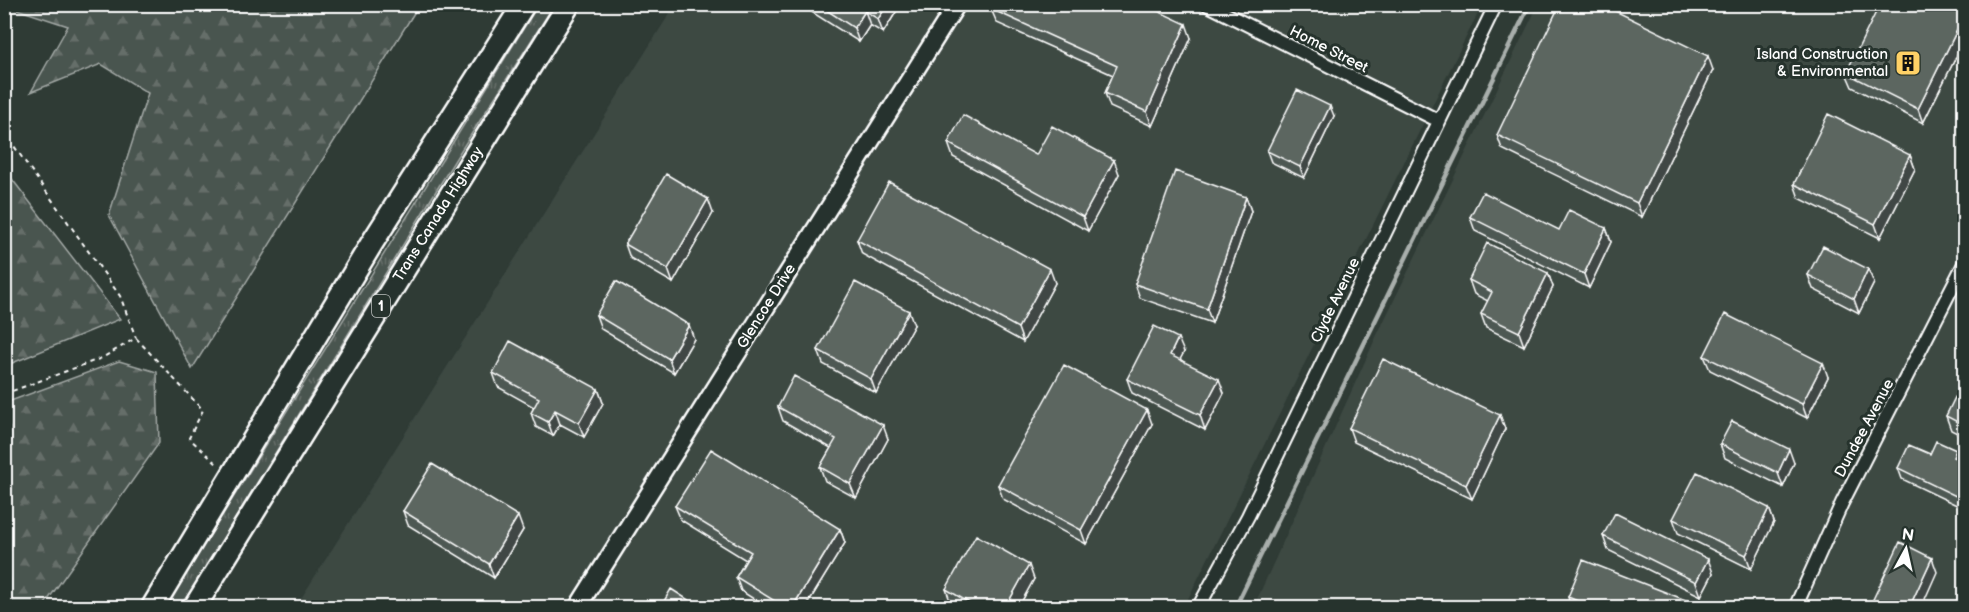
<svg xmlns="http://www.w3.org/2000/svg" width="1969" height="612" viewBox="0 0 1969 612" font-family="'Balsamiq Sans',sans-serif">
  <defs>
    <pattern id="grass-tufts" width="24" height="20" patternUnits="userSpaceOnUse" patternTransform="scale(1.5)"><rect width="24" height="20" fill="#4a544f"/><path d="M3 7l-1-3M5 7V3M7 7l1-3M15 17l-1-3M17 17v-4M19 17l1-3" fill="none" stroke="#656e69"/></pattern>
    <pattern id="forest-firs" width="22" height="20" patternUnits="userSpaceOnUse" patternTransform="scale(1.5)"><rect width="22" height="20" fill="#4a544f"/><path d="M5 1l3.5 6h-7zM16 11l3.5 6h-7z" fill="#656e69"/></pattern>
  </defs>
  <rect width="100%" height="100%" fill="#2f3b35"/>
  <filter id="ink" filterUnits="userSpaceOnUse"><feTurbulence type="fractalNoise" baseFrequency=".0167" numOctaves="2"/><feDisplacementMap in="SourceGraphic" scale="12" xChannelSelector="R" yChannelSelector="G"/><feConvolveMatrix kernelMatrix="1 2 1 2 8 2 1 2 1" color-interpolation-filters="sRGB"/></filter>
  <g filter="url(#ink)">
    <!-- built -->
    <path fill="#3c4842" d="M675,5h807l-298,602 -889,1z
      M1538,5h426v602l-711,1 123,-271z"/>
    <!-- grass -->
    <path fill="url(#grass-tufts)" stroke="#a4aaa7" stroke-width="1.5" d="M538,5h16l-96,150 -277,452 -16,1z"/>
    <!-- forest -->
    <path fill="url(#forest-firs)" stroke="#a4aaa7" stroke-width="1.5" d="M4,5l1,-1 414,1 -227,364 -83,-154 39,-122 -47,-29 -70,28 37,-66z
      M5,170l115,149 -115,47h-1z
      M119,361l38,11 2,71 -116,164h-38v-204z"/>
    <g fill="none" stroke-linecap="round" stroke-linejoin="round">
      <!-- stream -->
      <path stroke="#a9afac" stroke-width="4.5" d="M1235,608l295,-604"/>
      <!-- street casing -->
      <g stroke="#fff" stroke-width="16">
        <path id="street" d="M1206,4l233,117
          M1198,608l50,-92 248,-512
          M1795,608l47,-105 122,-239"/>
      </g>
      <!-- secondary casing -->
      <g stroke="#fff" stroke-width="21">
        <path id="secondary" d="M577,608l380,-604"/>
      </g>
      <!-- highway casing -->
      <g stroke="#fff" stroke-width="26">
        <path id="highway" d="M152,608l220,-365 152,-239
          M194,608l375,-604"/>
      </g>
      <!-- path -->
      <path stroke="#fff" stroke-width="2" stroke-dasharray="4.5 4.5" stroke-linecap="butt" d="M4,132l116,164 16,42
        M4,394l98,-36 34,-20 67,72 -14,28 29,27"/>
      <!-- street -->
      <use href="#street" stroke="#26332d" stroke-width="12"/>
      <!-- secondary -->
      <use href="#secondary" stroke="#26332d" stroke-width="16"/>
      <!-- highway -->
      <use href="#highway" stroke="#26332d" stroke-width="21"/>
    </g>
    <!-- wall -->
    <path fill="#4e5853" stroke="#fff" stroke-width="1.5" d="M799,4h102l-18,29 -13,-8 -11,17z
      M1965,4v35l-42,84 -71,-36 -6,-14z
      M991,9l200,29 -39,88 -42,-19 -5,-14 8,-18 -116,-52z
      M1713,70l-71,147 -140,-68 -5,-14z
      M1334,116l-30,62 -33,-16 -4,-11z
      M948,143l88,12 83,19 -31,57 -135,-74z
      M1910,155l5,14 -35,69 -81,-40 -5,-14z
      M1246,197l5,14 -39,112 -72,-25 -5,-14z
      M713,213l-40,70 -43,-25 -5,-14z
      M1470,217l89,13 47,-2 5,14 -22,46 -114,-57z
      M857,240l198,43 -32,59 -161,-88z
      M1548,273l5,14 -29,59 -38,-18 -5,-14 7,-13 -14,-7 -5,-14z
      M1808,275l66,8 -15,30 -46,-24z
      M596,315l98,24 -20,34 -73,-44z
      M914,325l-38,68 -53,-29 -5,-14z
      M1184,352l-4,7 44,34 -19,37 -73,-37 -5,-14z
      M1704,356l124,21 -21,41 -97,-48z
      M493,373l105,16 5,14 -19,34 -24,-13 -7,12 -17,-9 -5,-14 3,-6 -36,-20z
      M1965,382v55l-14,-7 -5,-14z
      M778,407l110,32 -32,59 -31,-17 -5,-14 11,-19 -48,-27z
      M1500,415l5,14 -33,70 -118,-57 -5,-14z
      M1152,424l-66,120 -83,-45 -5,-14z
      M1720,444l74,19 -11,24 -58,-29z
      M1956,450l3,10 6,2v47l-63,-30 -4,-11 32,-14z
      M675,506l165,23 5,14 -40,65h-37l-27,-17 -5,-14 10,-17 -65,-40z
      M1769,508l5,14 -23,47 -73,-36 -5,-14z
      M403,511l120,19 -29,48 -86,-53z
      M1603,536l110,37 -12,23 -93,-46z
      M1034,579l-16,29h-60l-7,-4 -5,-15z
      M1568,597l120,4 2,7h-119z"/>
    <!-- shaded-wall -->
    <path fill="#404744" stroke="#fff" stroke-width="1.5" d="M888,4h13l-18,29 -5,-14z
      M865,11l5,14 -11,17 -5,-14z
      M1965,14v25l-42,84 -5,-14z
      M1186,24l5,14 -39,88 -5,-14z
      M1708,56l5,14 -71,147 -5,-14z
      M1330,106l4,10 -30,62 -4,-11z
      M1910,155l5,14 -35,69 -5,-14z
      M1114,160l5,14 -31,57 -5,-14z
      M1246,197l5,14 -39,112 -5,-14z
      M708,199l5,14 -40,70 -5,-14z
      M1606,228l5,14 -22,46 -5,-14z
      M1050,269l5,14 -32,59 -5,-14z
      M1868,269l6,14 -15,30 -5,-14z
      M1548,273l5,14 -29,59 -5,-14z
      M909,311l5,14 -38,68 -5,-14z
      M689,325l5,14 -20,34 -5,-14z
      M1178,338l6,14 -9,17 -5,-14z
      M1823,363l5,14 -21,41 -5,-14z
      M1219,379l5,14 -19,37 -5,-15z
      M598,389l5,14 -19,34 -5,-14z
      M555,410l5,14 -7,12 -5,-14z
      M1147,410l5,14 -66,120 -5,-14z
      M1500,415l5,14 -33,70 -6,-14z
      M883,425l5,14 -32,59 -6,-14z
      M1789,449l5,14 -11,24 -5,-14z
      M1956,450l4,11 -7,-4z
      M1965,493v13l-3,-7z
      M1769,508l5,14 -23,47 -5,-14z
      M518,516l5,14 -29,48 -5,-14z
      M840,529l5,14 -40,65h-13z
      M1932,558l5,14 -16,36h-12z
      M1708,559l5,14 -12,23 -5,-14z
      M1029,565l5,14 -16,29h-13z
      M1688,601l2,7h-5z"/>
    <!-- building -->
    <path fill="#5b6661" stroke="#fff" stroke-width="1.5" d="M817,4h71l-10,15 -13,-8 -11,17z
      M993,4h150l43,20 -39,88 -42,-19 12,-27 -126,-57z
      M1560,4h41l107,52 -71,147 -140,-68z
      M1880,4h85v10l-47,95 -72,-36z
      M1297,90l33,16 -30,61 -33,-16z
      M1828,114l82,41 -35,69 -81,-40z
      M963,115l73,40 16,-29 62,34 -31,57 -135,-74z
      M1175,171l71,26 -39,112 -72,-25z
      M666,174l42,25 -40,70 -43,-25z
      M889,182l161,87 -32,59 -161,-88z
      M1483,192l76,38 10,-20 37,18 -22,46 -114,-57z
      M1487,243l61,30 -29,59 -38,-18 11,-22 -23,-12z
      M1823,246l45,23 -14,30 -46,-24z
      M616,281l73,44 -20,34 -73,-44z
      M855,282l54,29 -38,68 -53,-29z
      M1725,314l98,49 -21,41 -98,-48z
      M1154,326l24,12 -8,17 49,24 -19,36 -73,-36z
      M510,341l88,48 -19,34 -24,-13 -7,12 -17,-9 8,-15 -46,-25z
      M1383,359l117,56 -34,70 -117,-57z
      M1064,365l83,45 -66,120 -83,-45z
      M794,376l89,49 -33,59 -30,-17 16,-28 -58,-32z
      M1963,381l2,1v44l-19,-10z
      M1732,421l57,28 -11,24 -58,-29z
      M1936,441l20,9 -3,7 12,5v31l-3,6 -64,-31 11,-23 21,9z
      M711,449l129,80 -48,79h-6l-50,-31 15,-25 -76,-46z
      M432,464l86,52 -29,48 -86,-53z
      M1697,472l72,36 -23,47 -73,-36z
      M1615,513l93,46 -12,23 -93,-46z
      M976,535l53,30 -24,43h-27l-32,-19z
      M1900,542l32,16 -23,50h-40z
      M1583,560l105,41 -3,7h-91l-26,-11z
      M671,589l30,19h-41z"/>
  </g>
  <!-- icons -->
  <defs>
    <g id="building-square" transform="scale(1.35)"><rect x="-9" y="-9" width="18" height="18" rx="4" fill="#ffd166" stroke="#26332d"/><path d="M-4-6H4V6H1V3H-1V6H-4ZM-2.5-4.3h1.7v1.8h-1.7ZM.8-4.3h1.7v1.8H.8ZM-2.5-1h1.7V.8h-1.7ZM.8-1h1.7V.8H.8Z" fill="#111"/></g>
  </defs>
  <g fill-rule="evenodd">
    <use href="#building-square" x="1908" y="63"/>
  </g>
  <g text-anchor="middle" stroke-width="6" stroke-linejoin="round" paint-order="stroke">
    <!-- shield labels -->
    <rect fill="#26332d" stroke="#bec2c0" stroke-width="1.5" x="372" y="295" width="18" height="22" rx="4.5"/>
    <g font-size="14" font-weight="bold" fill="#fff">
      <text x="381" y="311">1</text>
    </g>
    <!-- street labels -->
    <g font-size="15" fill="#fff" stroke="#26332d">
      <text transform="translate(1329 49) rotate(27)" y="5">Home Street</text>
      <text transform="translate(438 214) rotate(-58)" y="5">Trans Canada Highway</text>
      <text transform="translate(1335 300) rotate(-64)" y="5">Clyde Avenue</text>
      <text transform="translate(766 306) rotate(-58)" y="5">Glencoe Drive</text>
      <text transform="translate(1864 428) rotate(-62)" y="5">Dundee Avenue</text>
    </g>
    <!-- poi labels -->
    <g font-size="15" fill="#fff" stroke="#26332d" text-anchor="end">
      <text x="1888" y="59">Island Construction<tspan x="1888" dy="17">&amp; Environmental</tspan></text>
    </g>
  </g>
  <!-- margin -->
  <rect width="1969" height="612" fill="none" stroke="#26332d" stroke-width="24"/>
  <rect x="12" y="12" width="1945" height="588" fill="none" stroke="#fff" stroke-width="2" filter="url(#ink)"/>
  <!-- north arrow -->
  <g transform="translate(1906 549) rotate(8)" stroke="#26332d" stroke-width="4.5" paint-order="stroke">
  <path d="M0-4.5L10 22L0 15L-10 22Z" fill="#ffffff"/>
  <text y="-9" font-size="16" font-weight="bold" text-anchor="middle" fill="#ffffff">N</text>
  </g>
</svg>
